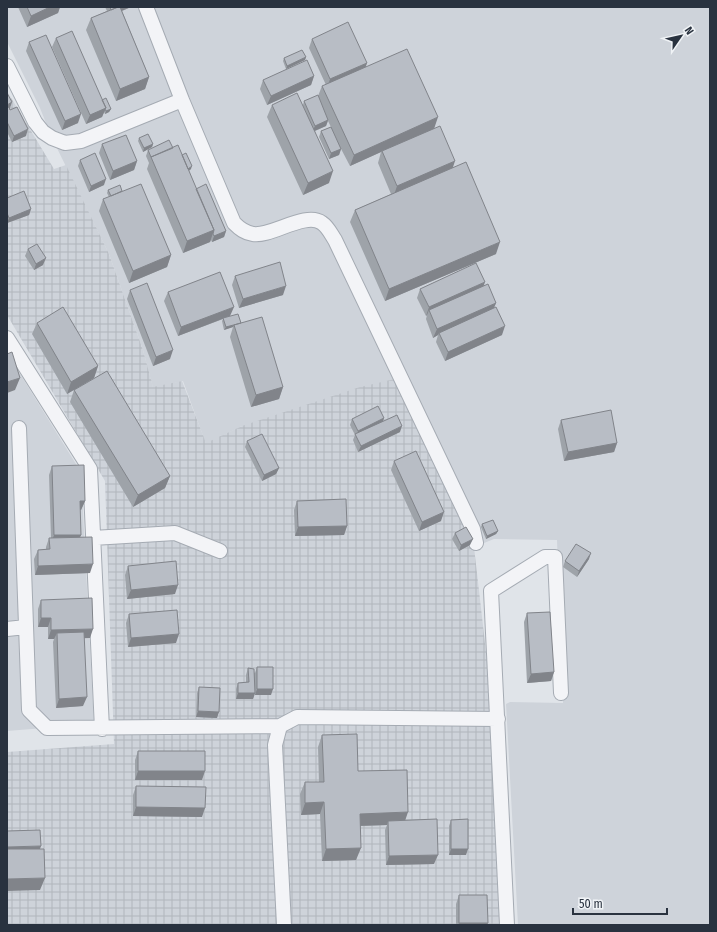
<svg xmlns="http://www.w3.org/2000/svg" width="717" height="932" viewBox="0 0 717 932" font-family="'Fira Sans Condensed',sans-serif">
  <defs>
    <pattern id="industrial-grid" width="8" height="8" patternUnits="userSpaceOnUse"><rect width="8" height="8" fill="#ced3da"/><path d="M0 4h8M4 0v8" fill="none" stroke="#b1b6bc"/></pattern>
  </defs>
  <rect width="100%" height="100%" fill="#e0e4e9"/>
  <!-- built -->
  <path fill="#ced3da" d="M7,7h703v918h-192l-12,-221 4,-2 53,1 -6,-163 -63,-1 -20,8 -232,-121 -36,18 -23,-63 -30,7 -10,-38 -34,-96 -57,-116 -12,-30 -33,-66z
    M7,353l74,119 13,252 -87,7z"/>
  <!-- industrial -->
  <path fill="url(#industrial-grid)" d="M7,91l47,78 12,-4 43,89 34,96 10,37 29,-6 24,62 36,-17 118,-39 35,-8 79,168 19,166 17,212h-503v-173l107,-8 -9,-263 -98,-166z"/>
  <g fill="none" stroke-linecap="round" stroke-linejoin="round">
    <!-- minor casing -->
    <g stroke="#a5abb3" stroke-width="16">
      <path id="minor" d="M146,7l36,93 52,123c6,6 11,10 19,11 18,3 53,-23 69,-11 6,4 9,11 13,17l138,289 3,14
        M7,66l28,56 8,10 9,6 13,5 16,-2 101,-41
        M7,338l83,131 12,260
        M19,428l10,282 18,18 233,-2 17,-9 201,2
        M93,538l82,-5 45,18
        M7,629l19,-2
        M280,726l-5,19 9,180
        M507,925l-16,-334 54,-34h10l6,136"/>
    </g>
    <!-- minor -->
    <use href="#minor" stroke="#f3f4f7" stroke-width="14"/>
  </g>
  <!-- wall -->
  <path fill="#9ea3a9" d="M18,7h42l-2,6 -31,14z
    M105,7h26l-9,4 27,66 -4,12 -29,12 -30,-71 5,-12 16,-7z
    M56,38l46,62 9,9 -2,3 -4,2 -1,-2 -2,5 -16,7 -34,-77z
    M312,39l55,24 -2,4 69,61 62,126 -111,47 -35,-79 5,-12 36,-16 -13,-31 3,-11 -31,14 -11,-21 2,4 -2,6 -10,4 -10,-22 2,-6 10,-4 -3,-6 -2,5 -11,5 14,52 -26,12 -36,-78 5,-12h31l1,-4 14,-5 4,-10 4,-1 -17,-37z
    M29,42l49,81 -16,7 -36,-79z
    M306,57l-1,3 -19,9 -3,-8 1,-3z
    M314,76l-3,9 -44,20 -7,-16 3,-9z
    M7,93l2,15 17,28 -14,6 -5,-10z
    M139,138l14,6 -1,3 -9,5 -5,-11z
    M102,144l35,17 -3,9 -24,10 -11,-27z
    M173,148l9,7 9,14 -2,2 7,18 30,42 -2,6 -12,5 -1,-2 -1,2 -27,11 -36,-84 2,-6 -3,-7 2,-6z
    M80,160l24,25 -15,7 -11,-26z
    M108,190l14,1 49,64 -4,12 -38,16 -30,-72 4,-12 6,-2 -2,-4z
    M7,198l24,11 -2,6 -22,8z
    M28,249l15,16 -9,5 -9,-14z
    M235,276l48,19 -44,13 -7,-23z
    M483,286l13,17 -2,5 8,27 -57,26 -9,-19 2,-7 -5,3 -7,-19 1,-4 -1,1 -9,-18 3,-9z
    M130,290l40,69 -17,7 -26,-67z
    M168,292l62,24 -5,2 16,5h-1l43,64 -4,12 -28,8 -21,-70 3,-10 -9,3 -2,-9 1,-2 -45,17 -14,-35z
    M37,323l61,43 -4,12 -27,16 -35,-60z
    M74,390l96,86 -5,12 -32,19 -63,-105z
    M384,418l-1,3 17,11 -42,20 -5,-12 2,-5 -5,-10 2,-6z
    M561,420l56,23 -3,9 -50,9 -6,-32z
    M247,441l32,27 -3,6 -14,7 -17,-34z
    M394,461l47,60 -22,10 -28,-61z
    M52,466l33,35 -4,9h-1l1,25 -1,2 10,36 -55,2 -1,-16 4,-9 8,-1v-2l3,-9h2l-2,-63z
    M297,501l50,25 -3,9 -49,1 -1,-26z
    M482,524l16,7 -2,3 -10,5 -5,-12z
    M455,533l15,12 -11,6 -7,-12z
    M589,559l-12,18 -14,-10 2,-6z
    M128,566l47,28 -48,5 -2,-24z
    M41,600l49,38h-6l-1,68 -27,2 -3,-66 1,-3h-6v-12h-10v-18z
    M527,613l27,59 -3,9 -24,2 -3,-61z
    M129,614l47,29 -48,4 -2,-24z
    M257,667l14,28h-16v-2l-2,6h-17v-10l2,-6 8,-1v-7l2,-7 7,5z
    M199,687l18,31 -21,-1 1,-24z
    M322,735l36,36 47,49 29,44 -48,1 -1,-35 2,-5 -27,1 -4,34 -34,1 -2,-47 -19,1 -1,-21 5,-12h14l-1,-35z
    M138,751l64,29h-67v-20z
    M136,786l66,31 -69,-1v-21z
    M451,820l15,35h-17v-29z
    M459,895l28,30h-31v-21z"/>
  <!-- shaded-wall -->
  <path fill="#81848a" d="M50,7h10l-2,6 -31,14 4,-11z
    M118,7h13l-22,9z
    M306,57l-1,3 -19,9 1,-3z
    M367,63l-3,9 -37,16 3,-9z
    M314,76l-3,9 -44,20 4,-9z
    M149,77l-4,12 -29,12 4,-12z
    M12,102l-2,6 -3,2v-5z
    M106,108l-4,9 -16,7 4,-9z
    M111,109l-2,3 -4,2 1,-3z
    M81,114l-3,9 -16,7 3,-9z
    M438,117l-4,12 -52,22 -1,1 -31,14 4,-11z
    M328,120l-2,6 -14,6 3,-6z
    M28,129l-2,7 -14,6 2,-6z
    M153,144l-1,3 -9,5 1,-4z
    M341,149l-2,6 -10,4 2,-6z
    M137,161l-3,9 -24,10 3,-9z
    M455,161l-4,12 -58,25 4,-12z
    M192,166l-1,3 -8,5 1,-4z
    M333,171l-4,12 -26,12 5,-12z
    M106,179l-2,6 -15,7 2,-6z
    M31,209l-2,6 -22,8 2,-5z
    M214,230l-4,12 -27,11 4,-12z
    M226,231l-2,6 -12,5 2,-6z
    M500,242l-4,12 -111,47 4,-12z
    M171,255l-4,12 -38,16 4,-12z
    M46,258l-3,7 -9,5 2,-6z
    M485,282l-3,9 -53,19 -2,5 -1,1 3,-9z
    M286,286l-3,9 -44,13 4,-9z
    M496,303l-4,9 -53,21 -1,2 -5,3 4,-9z
    M234,307l-4,9 -52,20 3,-9z
    M241,323l-1,3 -6,-1 -1,2 -9,3 2,-3z
    M505,326l-3,9 -57,26 3,-9z
    M173,350l-3,9 -17,7 3,-9z
    M98,366l-4,12 -27,16 4,-12z
    M20,378l-5,12 -8,3v-11z
    M283,387l-4,12 -28,8 5,-12z
    M384,418l-2,6 -26,14 2,-7z
    M402,426l-2,6 -42,20 3,-6z
    M617,443l-3,9 -50,9 4,-9z
    M279,468l-3,6 -14,7 2,-6z
    M170,476l-5,12 -32,19 5,-12z
    M80,501h5l-4,9h-5z
    M444,512l-3,9 -22,10 3,-9z
    M347,526l-3,9 -49,1 3,-9z
    M498,531l-2,3 -10,5 1,-3z
    M54,535h27l-4,9h-26z
    M473,539l-3,6 -11,6 2,-6z
    M591,553l-2,6 -12,18 2,-6z
    M93,564l-3,9 -55,2 3,-9z
    M178,585l-3,9 -48,5 4,-9z
    M41,618h10l-3,9h-10z
    M93,629l-3,9 -33,1v-6l-3,6h-6l3,-9z
    M179,634l-3,9 -48,4 3,-9z
    M554,672l-3,9 -24,2 4,-9z
    M257,689h16l-2,6h-16z
    M238,693h17l-2,6h-17z
    M87,697l-4,9 -27,2 3,-9z
    M198,711l21,1 -2,6 -21,-1z
    M138,771h67l-3,9h-67z
    M324,802l-4,12 -19,1 4,-12z
    M136,807l69,1 -3,9 -69,-1z
    M408,812l-4,12 -16,-3 -1,4 -32,1 5,-12z
    M41,846l-3,9 -31,1v-9z
    M361,848l-5,12 -34,1 4,-12z
    M451,849h17l-2,6h-17z
    M438,855l-4,9 -48,1 3,-9z
    M45,878l-5,12 -33,1v-12z
    M459,923h29l-1,2h-29z"/>
  <!-- building -->
  <path fill="#b8bdc5" stroke="#81848a" d="M27,7h23l-19,9z
    M110,7h8l-7,3z
    M118,7h2l29,70 -29,12 -29,-71z
    M348,22l19,41 -37,16 -18,-40z
    M72,31l34,77 -16,7 -34,-77z
    M46,35l35,79 -16,7 -36,-79z
    M407,49l31,68 -84,38 -32,-69z
    M302,50l4,7 -19,9 -3,-8z
    M307,60l7,16 -43,20 -8,-16z
    M7,93l5,9 -5,3z
    M297,93l36,78 -25,12 -36,-78z
    M318,95l10,25 -13,6 -11,-25z
    M106,98l5,11 -5,2 -1,-2 1,-1 -4,-8z
    M9,107l1,3 7,-3 11,22 -14,7 -7,-14v-14z
    M440,126l15,35 -58,25 -15,-35z
    M331,127l10,22 -10,4 -10,-22z
    M148,134l5,10 -9,4 -5,-10z
    M126,135l11,26 -24,10 -11,-27z
    M169,140l4,8 -22,9 -3,-7z
    M178,145l36,85 -27,11 -36,-84z
    M95,153l11,26 -15,7 -11,-26z
    M186,153l6,13 -4,3 -6,-14z
    M466,162l34,80 -111,47 -34,-79z
    M141,184l30,71 -38,16 -30,-72z
    M206,184l20,47 -12,5 -1,-2 1,-4 -18,-41z
    M120,185l2,6 -11,5 -3,-6z
    M24,191l7,18 -22,9 -2,-5v-15z
    M37,244l9,14 -10,6 -8,-15z
    M280,262l6,24 -43,13 -8,-23z
    M476,263l9,19 -56,25 -9,-18z
    M220,272l14,35 -53,20 -13,-35z
    M147,283l26,67 -17,7 -26,-67z
    M488,284l8,19 -59,26 -8,-19z
    M63,307l35,59 -27,16 -34,-59z
    M496,307l9,19 -57,26 -9,-19z
    M238,314l3,9 -15,4 -3,-9z
    M262,317l21,70 -27,8 -22,-70z
    M12,352l8,26 -13,4v-28z
    M107,371l63,105 -32,19 -64,-105z
    M378,406l6,12 -26,13 -6,-12z
    M611,410l6,33 -49,9 -7,-32z
    M397,415l5,11 -41,20 -6,-12z
    M262,434l17,34 -15,7 -17,-34z
    M416,451l28,61 -22,10 -28,-61z
    M84,465l1,36h-5l1,34h-27l-2,-69z
    M346,499l1,27 -49,1 -1,-26z
    M493,520l5,11 -11,5 -5,-12z
    M466,527l7,12 -12,6 -6,-12z
    M92,537l1,27 -55,2v-16l12,-1 -1,-11z
    M576,544l15,9 -12,18 -14,-10z
    M176,561l2,24 -47,5 -3,-24z
    M92,598l1,31 -42,1v-12h-10v-18z
    M177,610l2,24 -48,4 -2,-24z
    M550,612l4,60 -23,2 -4,-61z
    M84,632l3,65 -28,2 -2,-66z
    M257,667h16v22h-16z
    M248,668l6,1 1,24h-17v-10l11,-1z
    M199,687l21,1 -1,24 -21,-1z
    M357,734l1,37 49,-1 1,42 -48,2 1,34 -35,1 -2,-47 -19,1v-21h19l-2,-47z
    M138,751h67v20h-67z
    M136,786l70,1 -1,21 -69,-1z
    M437,819l1,36 -49,1 -1,-35z
    M468,819v30h-17v-29z
    M40,830l1,16 -34,1v-16z
    M7,849h37l1,29 -38,1z
    M459,895h28l1,28h-29z"/>
  <!-- border -->
  <rect width="717" height="932" fill="none" stroke="#29323f" stroke-width="16"/>
  <!-- north arrow -->
  <g transform="translate(681 36) rotate(56)" stroke="#f0f3f6" stroke-width="3" paint-order="stroke">
  <path d="M0-3L7 15L0 10L-7 15Z" fill="#29323f"/>
  <text y="-6" font-size="11" font-weight="bold" text-anchor="middle" fill="#29323f">N</text>
  </g>
  <!-- scale -->
  <path d="M573 908v6h94v-6" fill="none" stroke="#29323f" stroke-width="2"/>
  <text x="579" y="908" font-size="12" fill="#29323f" stroke="#f0f3f6" stroke-width="3" paint-order="stroke">50 m</text>
</svg>
